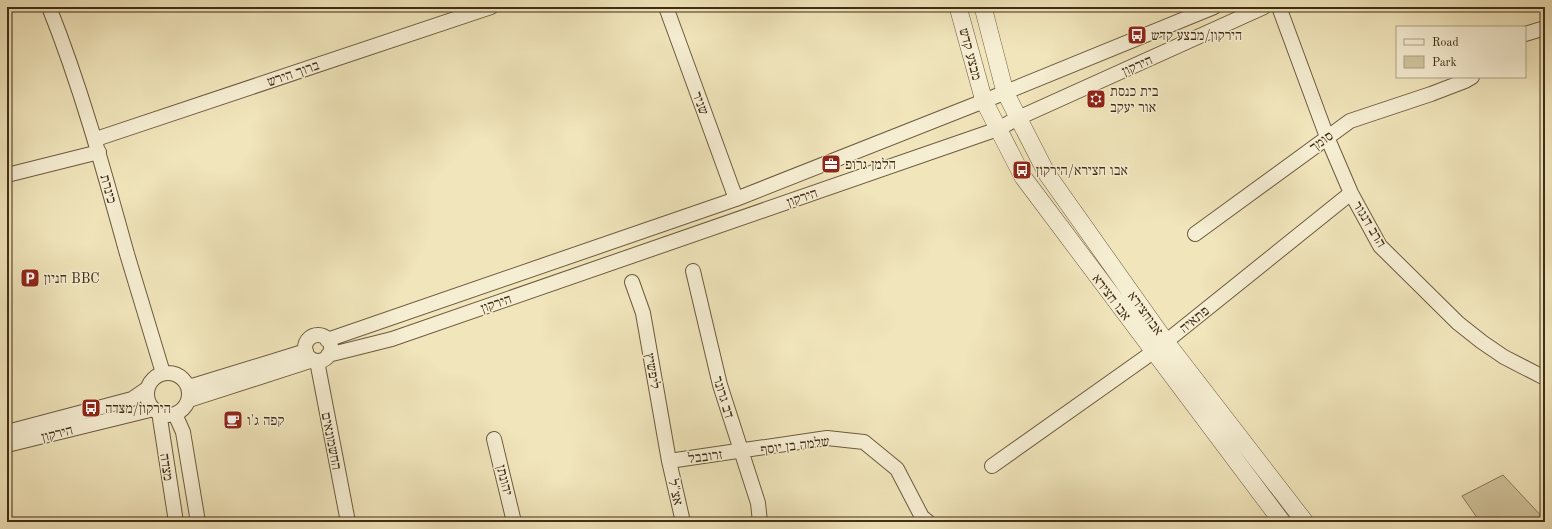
<svg xmlns="http://www.w3.org/2000/svg" width="1552" height="529" viewBox="0 0 1552 529" font-family="'Old Standard TT','Frank Ruhl Libre',serif">
  <rect width="100%" height="100%" fill="#f1e5bb"/>
  <filter id="stains"><feTurbulence type="fractalNoise" baseFrequency=".005" numOctaves="4"/><feColorMatrix values="0 0 0 0 .2 0 0 0 0 .09 0 0 0 0 .02 0 0 0 .5 -.17"/></filter>
  <radialGradient id="worn" r=".72"><stop offset=".6" stop-color="#630" stop-opacity="0"/><stop offset="1" stop-color="#630" stop-opacity=".3"/></radialGradient>
  <!-- park -->
  <path fill="#d3c69f" stroke="#8a7a5a" d="M1503,475l42,45v2h-65l-18,-26z"/>
  <g fill="none" stroke-linecap="round" stroke-linejoin="round">
    <!-- minor casing -->
    <g stroke="#6c5b3e" stroke-width="16">
      <path id="minor" d="M49,7c32,80 55,164 78,247 12,39 24,79 36,119
        M666,7l70,192
        M1279,7l48,130 24,56 29,53 78,77 24,19 22,15 41,21
        M1525,34l20,-6
        M96,139l395,-132
        M7,175l92,-23
        M1195,234l155,-113 81,-27 34,-13 7,-4
        M693,271l27,114 38,118 2,19
        M632,282l11,31 26,148 14,61
        M305 348a13 13 0 1 1 26 0a13 13 0 1 1-26 0Z
        M327,340l409,-141 248,-98 230,-94
        M328,355l64,-16 606,-210 20,-11 246,-111
        M317,361l31,161
        M147 394a21 21 0 1 1 42 0a21 21 0 1 1-42 0Z
        M189,387l117,-36
        M189,400l124,-40
        M159,412l17,110
        M175,414l8,18 15,90
        M7,432l125,-33 16,-11
        M494,439l20,83
        M7,445l147,-36
        M669,461l158,-23 37,4 33,27 25,48 6,5
        M992,466l161,-114 198,-159"/>
    </g>
    <!-- tertiary casing -->
    <g stroke="#6c5b3e" stroke-width="18">
      <path id="tertiary" d="M958,7l26,94 39,76 259,345
        M983,7l22,85 42,82 119,168 139,180"/>
    </g>
    <!-- minor -->
    <use href="#minor" stroke="#f6eed3" stroke-width="14"/>
    <!-- tertiary -->
    <use href="#tertiary" stroke="#f6eed3" stroke-width="17"/>
  </g>
  <!-- icons -->
  <defs>
    <g id="bus-square" transform="scale(1)"><rect x="-9" y="-9" width="18" height="18" rx="4" fill="#8f2418" stroke="#f6eed3"/><path d="M-5-6H5V4H4V6H2V4H-2V6H-4V4H-5ZM-3.5-4V0h7V-4ZM-3.5 1.2v1.5H-2V1.2ZM2 1.2v1.5H3.5V1.2Z" fill="#fff"/></g>
    <g id="synagogue-square" transform="scale(1)"><rect x="-9" y="-9" width="18" height="18" rx="4" fill="#8f2418" stroke="#f6eed3"/><path d="M0-6.5L5.6 3.2H-5.6ZM0 6.5L5.6-3.2H-5.6Z" fill="#fff"/></g>
    <g id="office-square" transform="scale(1)"><rect x="-9" y="-9" width="18" height="18" rx="4" fill="#8f2418" stroke="#f6eed3"/><path d="M-6-3h4V-5.5h4V-3h4V5H-6ZM-1-4.5V-3h2v-1.5ZM-6 0V1H6V0Z" fill="#fff"/></g>
    <g id="parking-square" transform="scale(1)"><rect x="-9" y="-9" width="18" height="18" rx="4" fill="#8f2418" stroke="#f6eed3"/><path d="M-3.5-5.5H1a3.5 3.5 0 0 1 0 7H-1V5.5H-3.5ZM-1-3.4V-.6H.8a1.4 1.4 0 0 0 0-2.8Z" fill="#fff"/></g>
    <g id="cafe-square" transform="scale(1)"><rect x="-9" y="-9" width="18" height="18" rx="4" fill="#8f2418" stroke="#f6eed3"/><path d="M-5.5-4.5H6V0H3Q3 3.5 0 3.5H-2.5Q-5.5 3.5-5.5 0ZM3-3.2v2h1.7v-2ZM-6 4.5H4V6H-6Z" fill="#fff"/></g>
  </defs>
  <g fill-rule="evenodd">
    <use href="#bus-square" x="1137" y="35"/>
    <use href="#synagogue-square" x="1096" y="99"/>
    <use href="#office-square" x="831" y="164"/>
    <use href="#bus-square" x="1022" y="170"/>
    <use href="#parking-square" x="30" y="278"/>
    <use href="#bus-square" x="91" y="408"/>
    <use href="#cafe-square" x="233" y="420"/>
  </g>
  <g text-anchor="middle" stroke-width="3" stroke-linejoin="round" paint-order="stroke">
    <!-- poi labels -->
    <g font-size="14" fill="#402d15" stroke="#f6eed3" text-anchor="start">
      <text x="1151" y="40">הירקון/מבצע קדש</text>
      <text x="1110" y="96">בית כנסת<tspan x="1110" dy="16">אור יעקב</tspan></text>
      <text x="845" y="169">הלמן גרופ</text>
      <text x="1036" y="175">אבו חצירא/הירקון</text>
      <text x="44" y="283">חניון BBC</text>
      <text x="105" y="413">הירקון/מצדה</text>
      <text x="247" y="425">קפה ג'ו</text>
    </g>
    <!-- street labels -->
    <g font-size="14" fill="#402d15" stroke="#f6eed3">
      <text transform="translate(971 54) rotate(75)" y="5">מבצע קדש</text>
      <text transform="translate(1137 65) rotate(-24)" y="5">הירקון</text>
      <text transform="translate(293 73) rotate(-19)" y="5">ברוך הירש</text>
      <text transform="translate(701 103) rotate(70)" y="5">שניר</text>
      <text transform="translate(1321 141) rotate(-36)" y="5">סומך</text>
      <text transform="translate(109 189) rotate(75)" y="5">כינרת</text>
      <text transform="translate(802 197) rotate(-19)" y="5">הירקון</text>
      <text transform="translate(1370 224) rotate(59)" y="5">הרב דנגור</text>
      <text transform="translate(1112 297) rotate(53)" y="5">אבו חצירא</text>
      <text transform="translate(496 303) rotate(-19)" y="5">הירקון</text>
      <text transform="translate(1146 313) rotate(54)" y="5">אבוחצירא</text>
      <text transform="translate(1194 319) rotate(-39)" y="5">פתאיה</text>
      <text transform="translate(653 371) rotate(80)" y="5">ליפשיץ</text>
      <text transform="translate(724 397) rotate(73)" y="5">דב גרונר</text>
      <text transform="translate(57 433) rotate(-14)" y="5">הירקון</text>
      <text transform="translate(332 441) rotate(79)" y="5">החשמונאים</text>
      <text transform="translate(795 445) rotate(-7)" y="5">שלמה בן יוסף</text>
      <text transform="translate(705 456) rotate(-7)" y="5">זרובבל</text>
      <text transform="translate(167 467) rotate(81)" y="5">מצדה</text>
      <text transform="translate(505 480) rotate(76)" y="5">יהונתן</text>
      <text transform="translate(676 492) rotate(77)" y="5">אצ"ל</text>
    </g>
  </g>
  <!-- margin -->
  <rect width="1552" height="529" fill="none" stroke="#f1e5bb" stroke-width="24"/>
  <rect x="8" y="8" width="1536" height="513" fill="none" stroke="#402d15" stroke-width="2"/>
  <rect x="12" y="12" width="1528" height="505" fill="none" stroke="#402d15"/>
  <!-- legend -->
  <rect x="1396" y="26" width="130" height="52" fill="#f6eed3" stroke="#ada187"/>
  <rect x="1404" y="39" width="20" height="6" fill="#f6eed3" stroke="#ada187"/>
  <text x="1432" y="46" font-size="12" fill="#402d15">Road</text>
  <rect x="1404" y="56" width="20" height="12" fill="#d3c69f" stroke="#ada187"/>
  <text x="1432" y="66" font-size="12" fill="#402d15">Park</text>
  <rect width="100%" height="100%" filter="url(#stains)"/>
  <rect width="100%" height="100%" fill="url(#worn)"/>
</svg>
